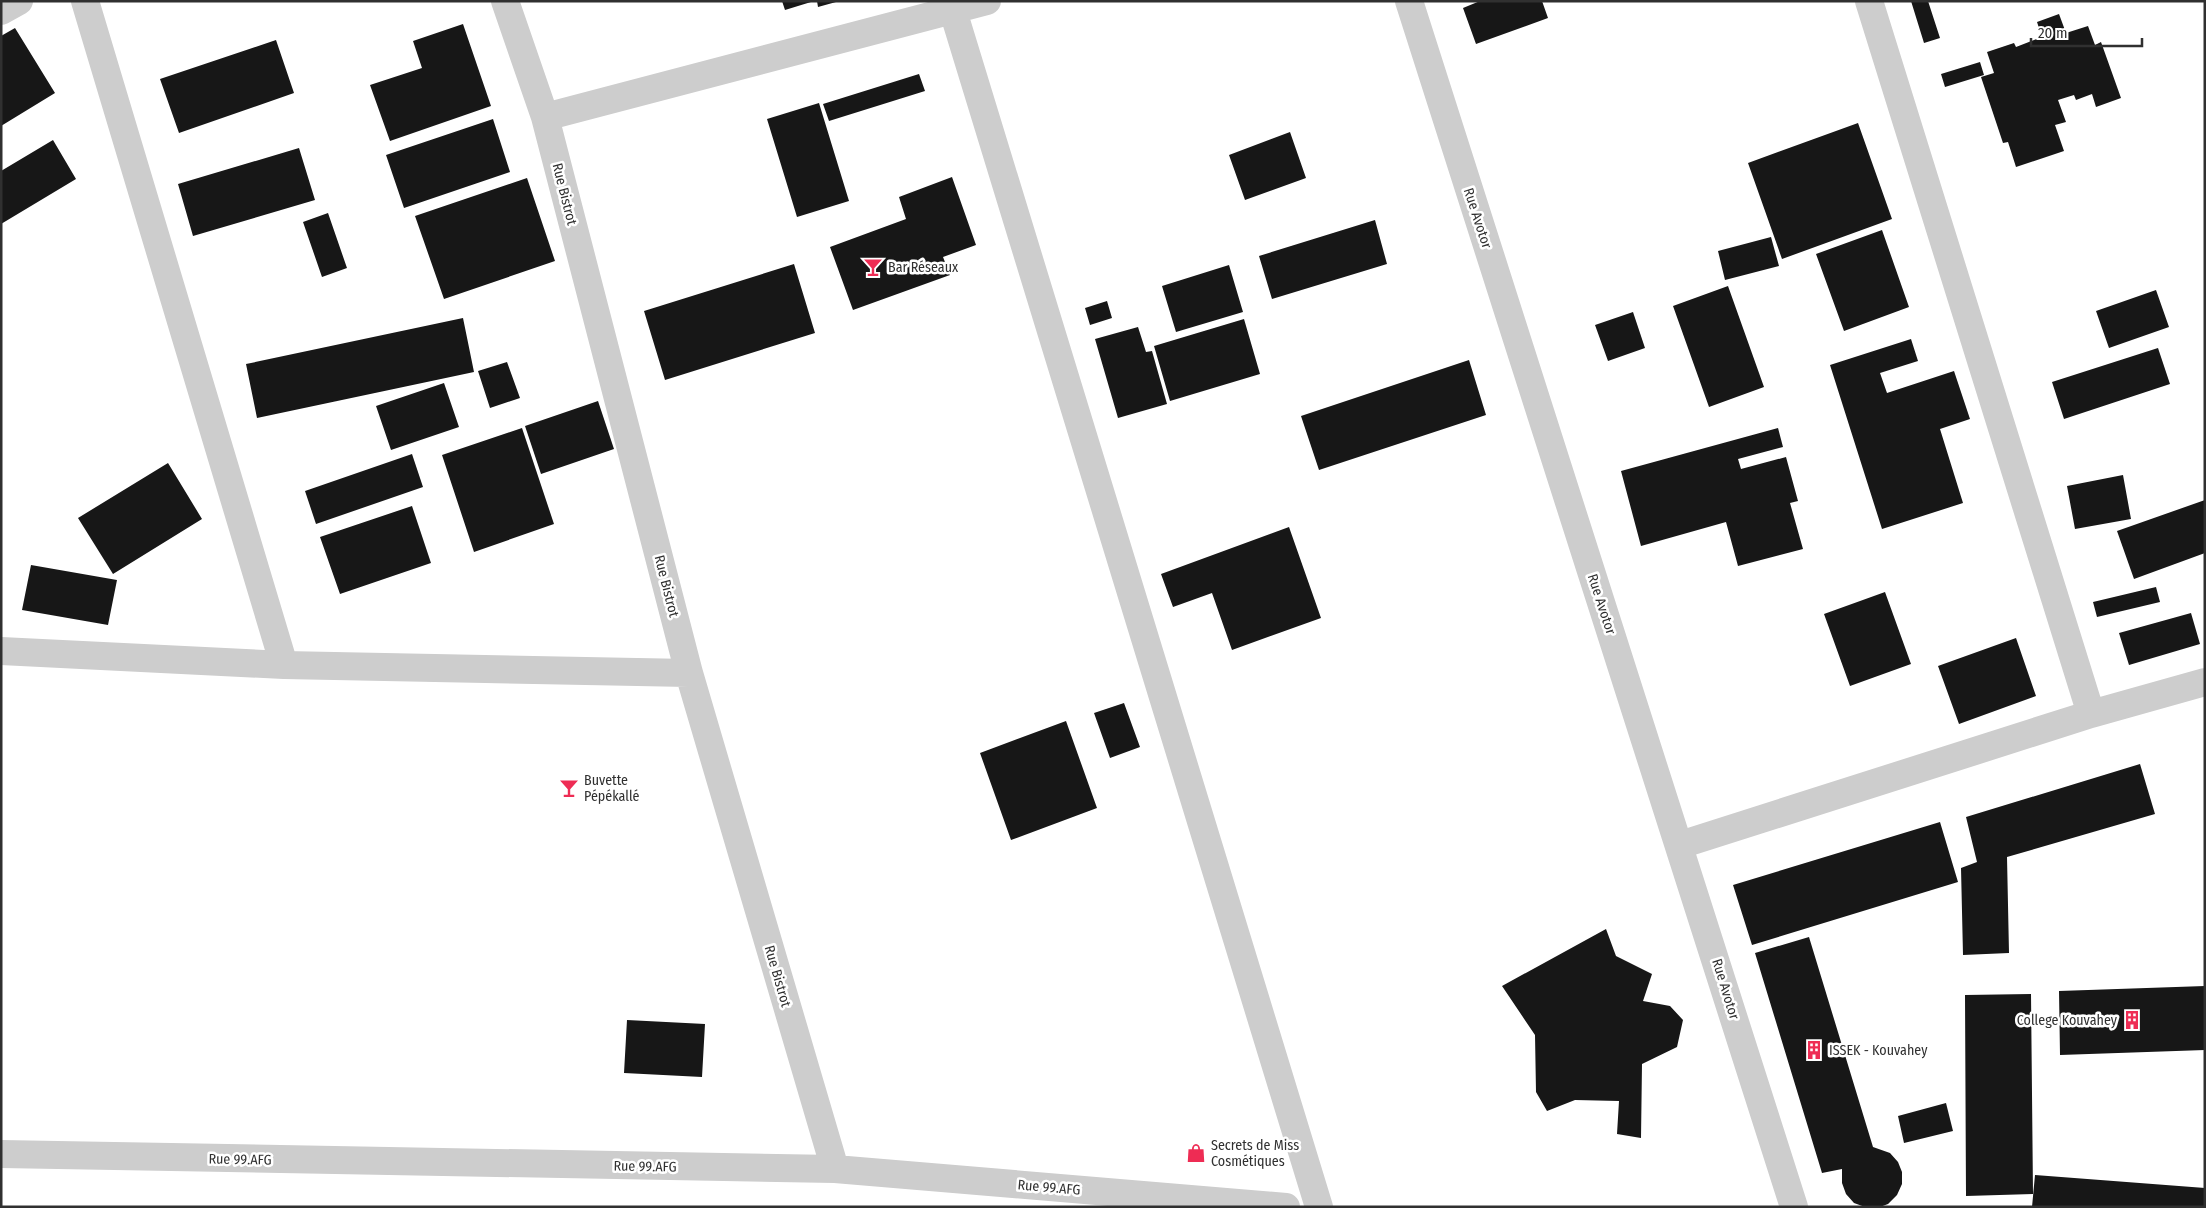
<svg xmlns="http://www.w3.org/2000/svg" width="2206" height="1208" viewBox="0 0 2206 1208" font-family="'Fira Sans Condensed',sans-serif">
  <rect width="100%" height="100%" fill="#fff"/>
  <!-- building -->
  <path fill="#171717" d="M782,1h29v1l-26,8z
    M817,1h19v1l-18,5z
    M1480,1h62l6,17 -72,26 -13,-36z
    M1911,1h17l12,37 -16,5z
    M2059,14l7,19 22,-7 7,19 6,-3 20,56 -25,9 -4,-13 -16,6 -2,-5 -16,5 8,22 -11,3 9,26 -48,16 -8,-25 -5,1 -22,-66 13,-4 -7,-21 27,-9 2,4 26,-10 -5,-15z
    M463,24l28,82 -101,35 -20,-56 52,-17 -9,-27z
    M15,28l40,65 -54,33v-90z
    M276,40l18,53 -115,40 -19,-54z
    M1980,62l4,13 -39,12 -4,-13z
    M919,74l6,17 -96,30 -6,-17z
    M819,103l30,98 -52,16 -30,-98z
    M493,119l17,53 -106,36 -18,-53z
    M1858,123l34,96 -110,40 -34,-96z
    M1290,132l16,46 -61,22 -16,-45z
    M53,140l23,39 -75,45v-53z
    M299,148l16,52 -122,36 -15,-52z
    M952,177l24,68 -33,12 7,18 -97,35 -23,-63 76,-28 -7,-22z
    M527,178l28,83 -111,38 -29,-83z
    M328,213l19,55 -25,9 -19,-55z
    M1375,220l12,44 -115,35 -13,-43z
    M1882,230l27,77 -65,24 -28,-77z
    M1771,237l8,29 -54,14 -7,-29z
    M794,264l21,69 -150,47 -21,-69z
    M1229,265l14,47 -67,20 -14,-46z
    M1728,286l36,101 -55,20 -36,-101z
    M2156,290l13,37 -60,21 -13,-37z
    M1107,301l5,17 -22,7 -5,-17z
    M1633,312l12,36 -37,13 -13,-36z
    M463,318l11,54 -217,46 -11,-54z
    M1244,319l16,55 -90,27 -16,-55z
    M1138,327l8,25 6,-1 15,53 -49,14 -23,-79z
    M1911,339l7,22 -38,12 7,20 67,-22 16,48 -30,10 23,74 -81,26 -52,-164z
    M2158,348l12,36 -106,35 -12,-37z
    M1469,360l17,55 -167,55 -18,-54z
    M507,362l13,36 -30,10 -12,-37z
    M444,383l15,44 -68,23 -15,-44z
    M598,401l16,48 -73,25 -16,-48z
    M522,428l32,96 -80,28 -32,-97z
    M1778,428l5,19 -45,12 3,10 45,-12 12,44 -8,2 13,46 -65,17 -12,-44 -85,24 -20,-75z
    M412,454l11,33 -107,37 -11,-33z
    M168,463l34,56 -89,55 -35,-56z
    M2123,475l8,44 -56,10 -8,-43z
    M2205,500v53l-71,26 -17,-48z
    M412,506l19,57 -91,31 -20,-57z
    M1289,527l32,91 -89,32 -20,-57 -39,14 -12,-33z
    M31,565l86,15 -9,45 -86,-15z
    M2156,587l4,15 -63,15 -4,-15z
    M1885,592l26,72 -61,22 -26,-72z
    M2191,613l9,31 -71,21 -10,-32z
    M2016,638l20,58 -77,28 -21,-58z
    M1124,703l16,44 -30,11 -16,-45z
    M1066,721l31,87 -86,32 -31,-87z
    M2140,764l15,50 -148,43 2,96 -46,2 -2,-87 16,-6 -11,-45z
    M1940,822l18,60 -206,63 -19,-60z
    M1606,929l10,27 36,18 -9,27 27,5 13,14 -6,27 -35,17 -1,74 -24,-4 2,-33 -44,-1 -28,11 -11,-19 -1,-57 -33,-49z
    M1809,937l64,210 17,6 8,9 4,10v12l-5,11 -9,9 -8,3h-15l-11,-4 -8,-9 -4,-11v-14l-20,4 -67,-220z
    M2205,986v64l-145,5 -1,-64z
    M2031,994l2,200 -67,2 -1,-201z
    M627,1020l78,4 -3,53 -78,-4z
    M1946,1103l7,28 -49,12 -6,-27z
    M2035,1175l170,13v19h-173z"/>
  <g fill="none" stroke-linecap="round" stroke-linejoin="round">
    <!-- minor -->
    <path stroke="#cdcdcd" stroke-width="28" d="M85,1l199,664
      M505,1l40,116 144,556 146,496
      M950,1l369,1206
      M1409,1c127,402 259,803 385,1206
      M1869,1l222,713
      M1,11l18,-10
      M545,117l442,-116
      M1,651l283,14 405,8
      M1680,845l411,-131 114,-32
      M1,1154l834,15 451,38"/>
  </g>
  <!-- icons -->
  <defs>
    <g id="bar-bare" transform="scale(1.5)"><path d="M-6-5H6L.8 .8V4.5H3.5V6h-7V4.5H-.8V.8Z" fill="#ee2c54" stroke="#fff" stroke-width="2.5" paint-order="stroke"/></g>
    <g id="building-bare" transform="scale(1.5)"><path d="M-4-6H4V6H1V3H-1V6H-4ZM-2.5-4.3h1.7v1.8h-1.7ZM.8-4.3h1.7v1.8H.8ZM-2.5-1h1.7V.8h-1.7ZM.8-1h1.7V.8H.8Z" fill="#ee2c54" stroke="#fff" stroke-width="2.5" paint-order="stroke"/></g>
    <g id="shop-bare" transform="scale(1.5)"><path d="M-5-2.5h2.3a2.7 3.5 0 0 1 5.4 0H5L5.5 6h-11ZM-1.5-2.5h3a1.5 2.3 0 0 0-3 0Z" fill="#ee2c54" stroke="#fff" stroke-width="2.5" paint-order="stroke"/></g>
  </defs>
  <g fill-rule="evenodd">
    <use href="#bar-bare" x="873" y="267"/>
    <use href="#bar-bare" x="569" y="788"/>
    <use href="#building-bare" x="2132" y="1020"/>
    <use href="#building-bare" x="1814" y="1050"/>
    <use href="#shop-bare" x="1196" y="1153"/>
  </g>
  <g text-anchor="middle" stroke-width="5" stroke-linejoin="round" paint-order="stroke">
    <!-- street labels -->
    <g font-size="14" fill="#303030" stroke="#fff">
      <text transform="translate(565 194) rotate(76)" y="5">Rue Bistrot</text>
      <text transform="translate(1478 218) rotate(72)" y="5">Rue Avotor</text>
      <text transform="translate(667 586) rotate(76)" y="5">Rue Bistrot</text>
      <text transform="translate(1602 604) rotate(72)" y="5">Rue Avotor</text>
      <text transform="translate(778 976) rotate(74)" y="5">Rue Bistrot</text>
      <text transform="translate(1726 989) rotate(73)" y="5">Rue Avotor</text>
      <text transform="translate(240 1159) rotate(1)" y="5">Rue 99.AFG</text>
      <text transform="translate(645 1166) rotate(1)" y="5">Rue 99.AFG</text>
      <text transform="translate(1049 1187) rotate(5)" y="5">Rue 99.AFG</text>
    </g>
    <!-- poi labels -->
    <g font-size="14" fill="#303030" stroke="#fff" text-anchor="start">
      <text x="888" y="272">Bar Réseaux</text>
      <text x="584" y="785">Buvette<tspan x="584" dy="16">Pépékallé</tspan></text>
      <text x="2117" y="1025" text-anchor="end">College Kouvahey</text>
      <text x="1829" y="1055">ISSEK - Kouvahey</text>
      <text x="1211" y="1150">Secrets de Miss<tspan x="1211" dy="16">Cosmétiques</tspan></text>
    </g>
  </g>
  <!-- border -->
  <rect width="2206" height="1208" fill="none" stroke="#303030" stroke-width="5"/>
  <!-- scale -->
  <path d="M2031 38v8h111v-8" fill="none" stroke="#303030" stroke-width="2.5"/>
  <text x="2038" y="38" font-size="15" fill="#303030" stroke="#ffffff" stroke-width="4" paint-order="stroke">20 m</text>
</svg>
